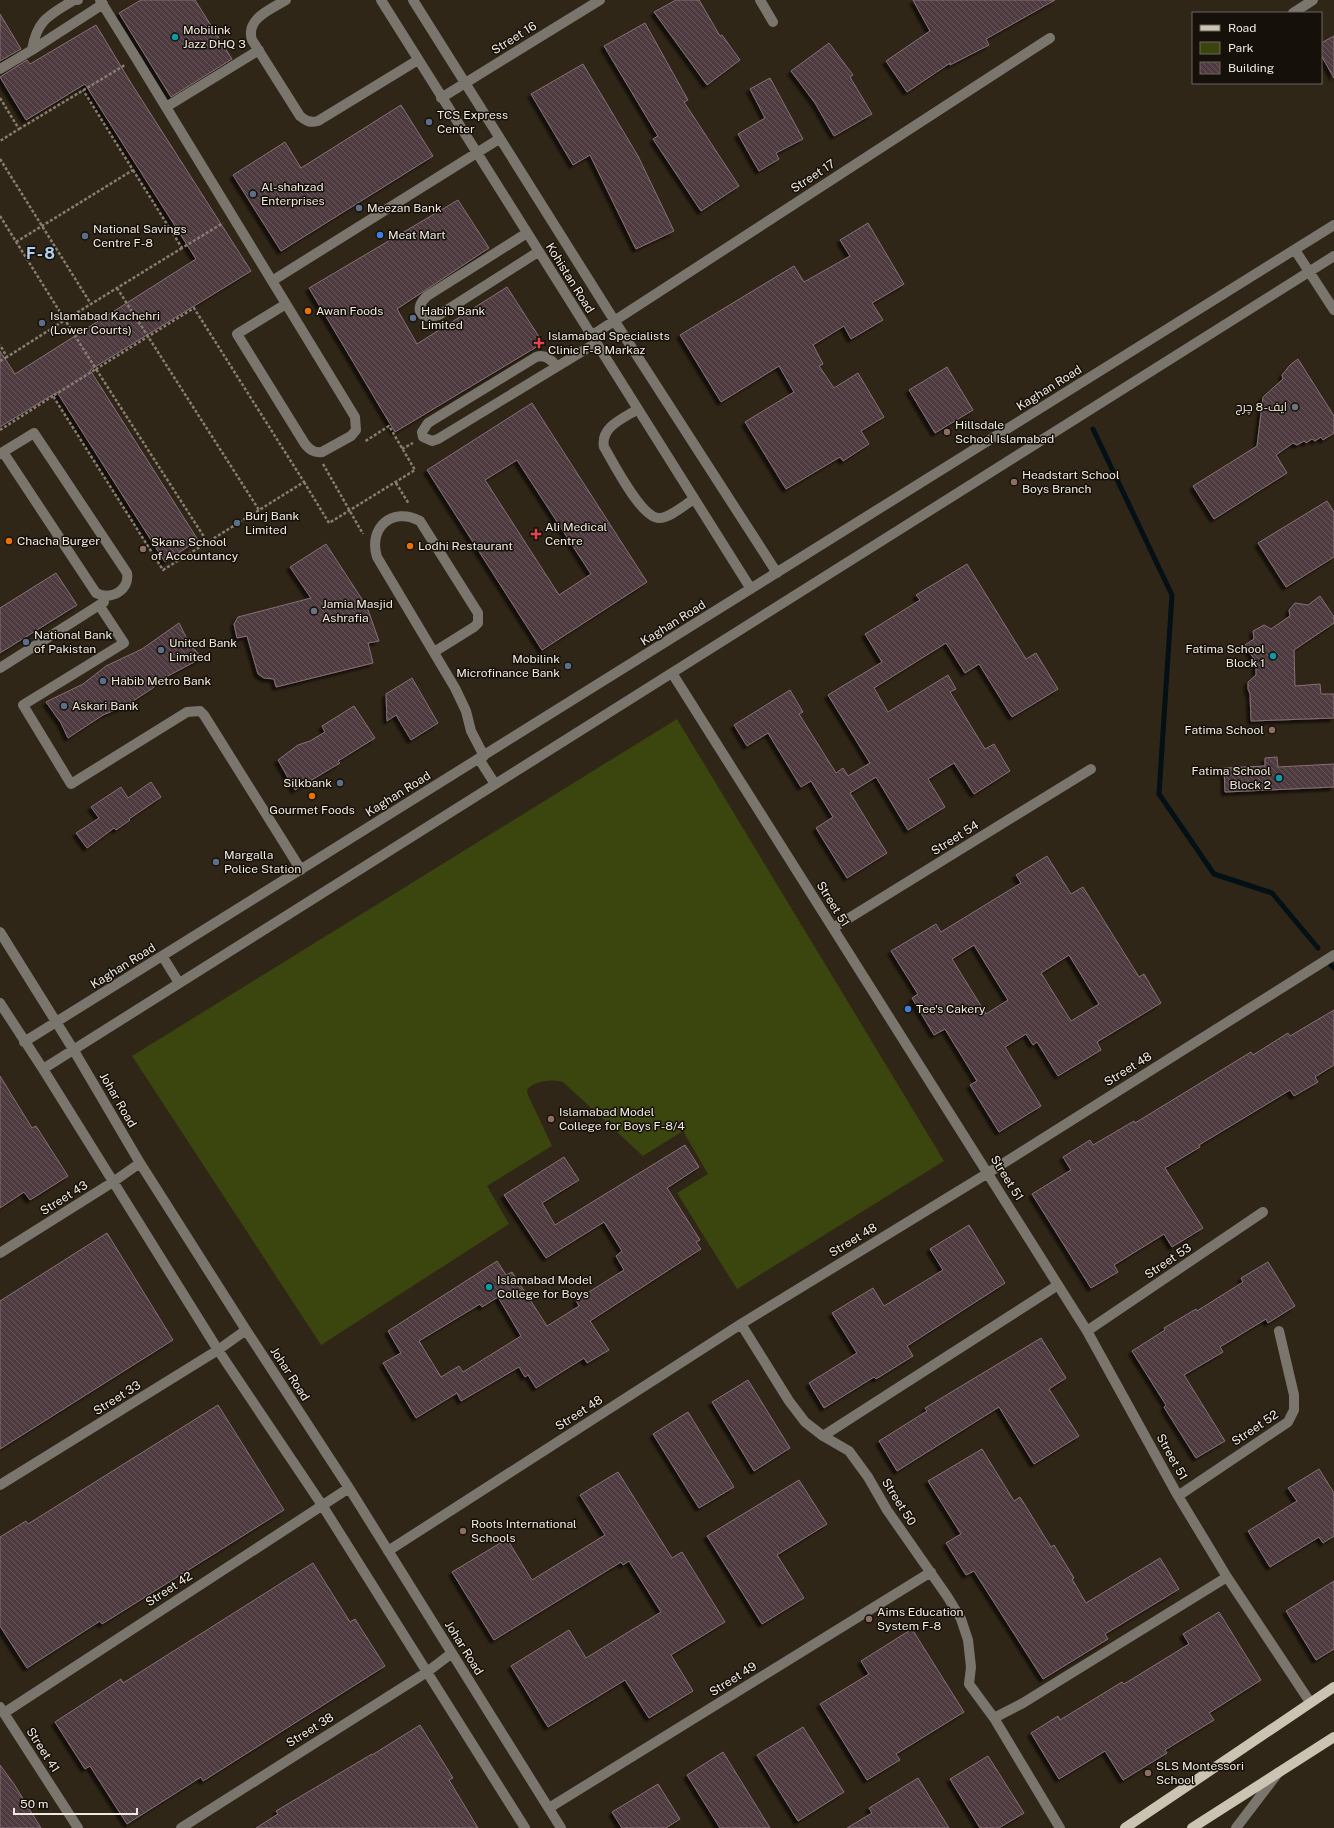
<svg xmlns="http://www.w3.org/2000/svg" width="1334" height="1828" viewBox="0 0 1334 1828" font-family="'Public Sans',Cairo,sans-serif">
  <defs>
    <pattern id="building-back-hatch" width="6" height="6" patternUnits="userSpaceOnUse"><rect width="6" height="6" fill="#4e3a40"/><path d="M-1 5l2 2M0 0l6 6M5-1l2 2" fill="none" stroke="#68575b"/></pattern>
    <filter id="shadow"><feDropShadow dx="-3.5" dy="3.5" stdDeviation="1" flood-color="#0009"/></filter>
  </defs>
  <rect width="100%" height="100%" fill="#302617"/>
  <!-- park -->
  <path fill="#3b450e" d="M677,719l267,442 -207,128 -60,-96 31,-19 -25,-43 -40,25 -79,-73c-8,-5 -32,-2 -37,7l1,5 24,51 -65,40 22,38 -188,121 -189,-289z"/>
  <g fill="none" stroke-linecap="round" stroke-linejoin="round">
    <!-- stream -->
    <path stroke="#031015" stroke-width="5" d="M1093,429l79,166 -13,199 55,80 58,19 46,55
      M1331,965l3,3"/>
  </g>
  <!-- building -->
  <path fill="url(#building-back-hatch)" stroke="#866f76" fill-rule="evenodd" filter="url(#shadow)" d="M141,0h54l37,59 -61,38 -52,-84z
    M676,0h23l21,36 2,-1 18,25 -33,25 -53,-73z
    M913,0h142l-69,39 3,6 -39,20v-2l-43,29 -21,-31 44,-30z
    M0,14l21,35 -21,12z
    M645,23l43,77 -4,2 55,84 -38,25 -48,-72 5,-3 -54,-90z
    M96,25l35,58 120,188 -161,99 108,170 -33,22 -108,-170 -57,35v-76l15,23 181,-115 -111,-175 -59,36 -26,-43 27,-17 3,4z
    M1334,36v42l-13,-23v-12z
    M829,43l24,32 -3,2 22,37 -38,22 -19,-33 -24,-32z
    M583,64l55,92 36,75 -38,18 -46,-94 -17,10 -42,-71z
    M770,78l33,61 -27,14 3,6 -20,12 -21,-37 27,-16 -15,-29z
    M401,105l32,51 -152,95 -48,-76 52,-33 16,26z
    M458,200l31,48 -92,61 20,35 90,-57 36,56 -148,89 -86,-144z
    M868,223l36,61 -32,19 11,17 -32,19 -7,-13 -31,19 10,19 -4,2 15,22 24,-15 26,44 -23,14 8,13 -26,17 -3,-4 -54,32 -41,-67 49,-30 -15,-26 -58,36 -41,-67 114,-69 10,16 46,-26 -10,-16z
    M1298,359l36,57v17l-11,7 -2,-3 -6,4 -3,-2 -6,4 -2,-2 -7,4 -4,-2 -17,12 11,18 -73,46 -21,-33 64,-40 6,-49 20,-18 -1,-4 8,-10z
    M947,367l26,43 -38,23 -26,-43z
    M532,403l115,179 -105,68 -115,-180zM517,460l74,114 -32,21 -74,-115z
    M1327,501l7,11v45l-48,30 -28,-44z
    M326,544l41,63 12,34 -11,2 5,20 -97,24 -2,-8 -10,-1 -6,-4 -11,-38 -10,2 -3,-14 4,-7 4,-1 69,-18 -21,-31z
    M967,564l59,95 10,-6 22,36 -46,28 -33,-53 -14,9 -19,-30 -72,45 14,24 60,-37 8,14 -6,3 35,57 9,-5 16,27 -36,23 -20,-31 -26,16 17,28 -37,23 -32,-53 -26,16 37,60 -40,25 -31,-50 17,-11 -22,-36 -10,6 -33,-54 -21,13 -13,-21 56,-35 13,22 -4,2 37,59 7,-5 5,8 22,-13 -42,-68 54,-33 -17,-28 55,-34 -4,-5z
    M56,573l21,32 -77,48v-45z
    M1320,596l14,21v6l-40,27 1,36 25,-2 1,10h13v24l-83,3 -1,-27 -2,-5v-7l8,-7v-13l-11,-17 9,-6 -1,-8 11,-6 7,4 19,-13 -1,-6 6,-7 13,2z
    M179,623l10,20 13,15 -40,21 -9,9 -26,17 -24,10 -35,23 -7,-15 -15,-21 37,-18 23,-18 36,-17z
    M412,678l26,45 -27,17 -15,-25 -9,6 -1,-27z
    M354,706l21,32 -37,23 2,2 -45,27 -17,-30 20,-15 12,-4 15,-9 -3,-6z
    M1277,757l1,10 56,-3v23l-109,5 -1,-24 41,-2v-8z
    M151,782l10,15 -32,22 1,1 -14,10 -2,-2 -27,20 -11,-15 23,-15 -8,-11 30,-20 7,11z
    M1047,856l24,38 12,-7 56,90 5,-3 17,29 -64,39 4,8 -43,26 -21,-34 -4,3 -7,-11 -21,13 36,59 -42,26 -29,-47 7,-4 -32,-52 -11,6 -22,-37 6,-4 -27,-43 45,-27 5,8 80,-49 -5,-8zM974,945l34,55 -22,14 -34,-55zM1069,955l30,49 -28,17 -30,-48z
    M1334,1010v55l-19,12 3,5 -24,14 -4,-6 -91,55 1,2 -35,21 38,60 -31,19 -8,-13 -50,31 4,7 -27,16 -59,-94 39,-24 -8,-13 27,-17 3,5 41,-24 1,2 116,-71 2,3 35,-22 2,3z
    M0,1076l32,52 4,-2 32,50 -38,24 -6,-8 -24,16z
    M685,1145l14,22 -32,21 33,52 -4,2 5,7 -111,72 19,29 -22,13 -3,-5 -48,30 -8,-13 -3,2 -6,-10 -58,34 -4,-8 -41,25 -33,-55 18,-10 -13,-22 109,-70 9,14 6,-3 35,54 32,-20 -3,-6 48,-30 -8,-14 6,-5 -18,-29 -58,36 -42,-63 60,-38 15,23 -37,23 13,22zM498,1297l23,39 -58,36 -4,-6 -18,11 -22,-36 61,-37 2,3z
    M969,1225l36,58 -98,63 6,10 -37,23 -2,-2 -50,31 -15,-25 48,-30 -25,-40 41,-25 11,18 59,-36 -13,-21z
    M107,1233l66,107 -173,109v-148z
    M1268,1262l27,44 -27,17 -2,-4 -46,28 3,5 -39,23 41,66 -29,17 -32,-51 2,-2 -34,-54 33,-21 -1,-2 32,-19 1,2 46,-29 -2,-4z
    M1041,1338l25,40 -17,11 30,47 -45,28 -35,-57 -102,64 -18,-30 48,-30 -2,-3z
    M748,1380l42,68 -36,23 -42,-69z
    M218,1405l66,105 -182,114 -2,-3 -73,47 -27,-42v-89l26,-16 2,3z
    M688,1412l46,75 -35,21 -46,-74z
    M982,1449l32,52 6,-4 31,50 3,-2 20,33 -2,1 14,24 74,-45 19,31 -74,45 3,5 -65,40 -69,-108 -8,4 -20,-32 15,-9 -33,-53z
    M1319,1469l15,24v43l-11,7 -4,-6 -49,30 -22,-36 49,-30 -9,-13z
    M618,1472l54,86 10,-6 43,70 -54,33 22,36 -44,27 -24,-38 -77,47 -37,-61 58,-36 17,28 75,-46 -32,-51 -6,4 -2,-3 -127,78 -42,-68 55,-33 25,41 73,-45 -25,-40z
    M799,1480l28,44 -50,31 27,43 -42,26 -55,-88z
    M313,1563l37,59 5,-3 30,47 -182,115 -2,-4 -74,47 -37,-58 -5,3 -30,-47 66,-43 2,4z
    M1334,1581v68l-18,11 -30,-49z
    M1219,1612l42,68 -52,33 5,7 -49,30 2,3 -44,27 -18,-29 -46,28 -28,-46 27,-17 2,4 62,-38 2,2 65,-40 -6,-10z
    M912,1629l52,83 -68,42 4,6 -33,20 -47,-76 49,-30 -8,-13z
    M420,1725l33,53 -4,2 29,48h-222l22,-14 -2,-3 96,-57v1z
    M803,1727l41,65 -46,29 -41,-66z
    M723,1752l47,76h-50l-33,-53z
    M988,1756l36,57 -25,15h-19l-30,-49z
    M0,1765l14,19 27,44h-41z
    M918,1778l31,50h-102l25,-15 -3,-5z
    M658,1784l22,35 -14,9h-44l-10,-16z"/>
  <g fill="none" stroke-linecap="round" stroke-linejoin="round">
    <!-- path -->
    <path stroke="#877e72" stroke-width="2.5" stroke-dasharray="3 2" stroke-linecap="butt" d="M0,98l19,31 -19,12
      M19,129l106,-64
      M0,159l91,145
      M133,170l49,78 41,-25
      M0,216l65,104 -58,37 -7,-12
      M16,242l117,-72 -50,-80
      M182,248l-117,72 31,49 98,-61 110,174 -141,88 -110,-174 43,-27 112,174
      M117,288l142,222
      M0,361l7,-4
      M0,430l53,-34
      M402,449l11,-6
      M323,464l40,70
      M304,482l25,41 86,-53 -26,-44 -25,16
      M396,483l13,21"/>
    <!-- minor -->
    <path stroke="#7a766d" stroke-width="10" d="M100,0l36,58 219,359 1,13 -5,6 -29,16c-8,1 -12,-2 -17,-8l-68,-110 49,-30
      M286,0c-15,9 -41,19 -34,40l48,76c6,5 10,7 18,5l100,-61
      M381,0l370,589
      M413,0l201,320 163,253
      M760,0l13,22
      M1293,13l20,-13
      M32,50l71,-46
      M0,69l32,-19c5,-31 18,-35 42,-50h4
      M441,98l159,-98
      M166,107l93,-57
      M527,233l-100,63c-14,13 -7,25 12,19l99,-63
      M1295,250l39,60
      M272,281l227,-142
      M591,336l459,-298
      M556,366c-5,-7 -11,-12 -20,-9l-108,66 -6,9 1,5 9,4 6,-2 158,-96
      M638,409c-14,9 -38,18 -34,38 9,15 37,71 55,71 9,1 27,-14 35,-19
      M0,454l3,-2 31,-19 93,140c3,17 -16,28 -31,20l-93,-141
      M99,605l25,38 -101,62 48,79 116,-72 13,-1 4,4 97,155
      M434,652l40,-25 4,-4v-10l-58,-92c-28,-15 -52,7 -43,36l78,131 11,23 5,20 13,25
      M0,668l104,-66
      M672,673l415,658 91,165 49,81 83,125
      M479,759l16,25
      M833,928l258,-159
      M0,932l73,117 67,114 106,167 103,158 212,340
      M163,957l16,26
      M0,1003l43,66 175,281 104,155 203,323
      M24,1042l1310,-817
      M43,1069l1291,-813
      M0,1253l113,-71 27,-19
      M741,1324l48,77 16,21 18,14 26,15 19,26 19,33 60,86 14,23 7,21 3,27 -2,17 25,34 66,110
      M1087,1331l176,-119
      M823,1436l235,-151
      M0,1485l218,-135 28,-20
      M1178,1496l110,-74 6,-12v-15l-15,-64
      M388,1551l353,-227 247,-151 346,-218
      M0,1707l78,121
      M4,1713l345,-225
      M994,1718l29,-15 204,-126
      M549,1808l382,-236
      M181,1828l246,-156 25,-19
      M1236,1828l42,-55"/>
    <!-- major -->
    <path stroke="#ccc4b3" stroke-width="10" d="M1125,1828l209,-141
      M1192,1828l142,-91"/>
  </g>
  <!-- markers -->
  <g fill="#0f9aa8" stroke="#151009" stroke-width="1.5">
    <circle cx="175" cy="37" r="4"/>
    <circle cx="1273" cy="656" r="4"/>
    <circle cx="1279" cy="778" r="4"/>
    <circle cx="489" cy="1287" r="4"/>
  </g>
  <g fill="#5c6f8a" stroke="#151009" stroke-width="1.5">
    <circle cx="429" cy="122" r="4"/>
    <circle cx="253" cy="194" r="4"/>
    <circle cx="359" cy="208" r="4"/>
    <circle cx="85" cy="236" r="4"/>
    <circle cx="413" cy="318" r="4"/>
    <circle cx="42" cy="323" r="4"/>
    <circle cx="237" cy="523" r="4"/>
    <circle cx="26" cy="642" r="4"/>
    <circle cx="161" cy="650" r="4"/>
    <circle cx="568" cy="666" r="4"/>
    <circle cx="103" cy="681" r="4"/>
    <circle cx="64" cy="706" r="4"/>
    <circle cx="340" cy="783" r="4"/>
    <circle cx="216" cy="862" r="4"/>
  </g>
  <g fill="#3f7fe0" stroke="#151009" stroke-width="1.5">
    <circle cx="380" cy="235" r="4"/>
    <circle cx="908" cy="1009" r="4"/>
  </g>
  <g fill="#e8710a" stroke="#151009" stroke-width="1.5">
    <circle cx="308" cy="311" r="4"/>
    <circle cx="9" cy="541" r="4"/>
    <circle cx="410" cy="546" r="4"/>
    <circle cx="312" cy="796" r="4"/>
  </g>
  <g fill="#e0444e" stroke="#151009" stroke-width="1.5">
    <path d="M537 337h4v4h4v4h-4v4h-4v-4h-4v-4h4z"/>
    <path d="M534 528h4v4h4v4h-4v4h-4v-4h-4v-4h4z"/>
  </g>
  <g fill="#6b7280" stroke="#151009" stroke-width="1.5">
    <circle cx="1295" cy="407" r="4"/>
    <circle cx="314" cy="611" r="4"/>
  </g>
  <g fill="#8d6e63" stroke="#151009" stroke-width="1.5">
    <circle cx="947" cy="432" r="4"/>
    <circle cx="1014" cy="482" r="4"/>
    <circle cx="143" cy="549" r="4"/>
    <circle cx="1272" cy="730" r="4"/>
    <circle cx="551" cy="1119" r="4"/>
    <circle cx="463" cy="1531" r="4"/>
    <circle cx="869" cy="1619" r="4"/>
    <circle cx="1148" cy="1773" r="4"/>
  </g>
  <g text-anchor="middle" stroke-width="3" stroke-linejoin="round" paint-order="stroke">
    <!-- poi labels -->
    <g font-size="12" fill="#f1eae1" stroke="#151009" text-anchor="start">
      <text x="183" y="34">Mobilink<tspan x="183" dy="14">Jazz DHQ 3</tspan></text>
      <text x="437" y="119">TCS Express<tspan x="437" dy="14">Center</tspan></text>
      <text x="261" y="191">Al-shahzad<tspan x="261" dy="14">Enterprises</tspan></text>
      <text x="367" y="212">Meezan Bank</text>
      <text x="93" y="233">National Savings<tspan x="93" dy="14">Centre F-8</tspan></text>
      <text x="388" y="239">Meat Mart</text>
      <text x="316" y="315">Awan Foods</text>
      <text x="421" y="315">Habib Bank<tspan x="421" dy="14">Limited</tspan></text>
      <text x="50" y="320">Islamabad Kachehri<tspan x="50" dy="14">(Lower Courts)</tspan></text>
      <text x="548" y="340">Islamabad Specialists<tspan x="548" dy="14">Clinic F-8 Markaz</tspan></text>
      <text x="1287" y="411" text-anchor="end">ایف-8 چرچ</text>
      <text x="955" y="429">Hillsdale<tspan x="955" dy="14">School Islamabad</tspan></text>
      <text x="1022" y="479">Headstart School<tspan x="1022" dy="14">Boys Branch</tspan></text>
      <text x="245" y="520">Burj Bank<tspan x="245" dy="14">Limited</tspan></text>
      <text x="545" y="531">Ali Medical<tspan x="545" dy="14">Centre</tspan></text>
      <text x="17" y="545">Chacha Burger</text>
      <text x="151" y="546">Skans School<tspan x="151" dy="14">of Accountancy</tspan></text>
      <text x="418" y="550">Lodhi Restaurant</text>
      <text x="322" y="608">Jamia Masjid<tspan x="322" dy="14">Ashrafia</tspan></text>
      <text x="34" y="639">National Bank<tspan x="34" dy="14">of Pakistan</tspan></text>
      <text x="169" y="647">United Bank<tspan x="169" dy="14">Limited</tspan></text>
      <text x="1265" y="653" text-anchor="end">Fatima School<tspan x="1265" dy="14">Block 1</tspan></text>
      <text x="560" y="663" text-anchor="end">Mobilink<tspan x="560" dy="14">Microfinance Bank</tspan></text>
      <text x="111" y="685">Habib Metro Bank</text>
      <text x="72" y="710">Askari Bank</text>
      <text x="1264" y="734" text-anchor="end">Fatima School</text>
      <text x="1271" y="775" text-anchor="end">Fatima School<tspan x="1271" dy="14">Block 2</tspan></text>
      <text x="332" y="787" text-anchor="end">Silkbank</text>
      <text x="312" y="814" text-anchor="middle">Gourmet Foods</text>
      <text x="224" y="859">Margalla<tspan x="224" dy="14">Police Station</tspan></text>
      <text x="916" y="1013">Tee's Cakery</text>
      <text x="559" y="1116">Islamabad Model<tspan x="559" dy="14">College for Boys F-8/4</tspan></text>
      <text x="497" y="1284">Islamabad Model<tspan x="497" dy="14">College for Boys</tspan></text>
      <text x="471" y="1528">Roots International<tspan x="471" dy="14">Schools</tspan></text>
      <text x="877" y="1616">Aims Education<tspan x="877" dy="14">System F-8</tspan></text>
      <text x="1156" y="1770">SLS Montessori<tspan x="1156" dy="14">School</tspan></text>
    </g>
    <!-- street labels -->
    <g font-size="12" fill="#f1eae1" stroke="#151009">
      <text transform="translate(514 38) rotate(-32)" y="4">Street 16</text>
      <text transform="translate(813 176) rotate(-33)" y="4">Street 17</text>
      <text transform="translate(570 278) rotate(58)" y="4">Kohistan Road</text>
      <text transform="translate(1049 388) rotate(-32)" y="4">Kaghan Road</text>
      <text transform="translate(673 623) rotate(-32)" y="4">Kaghan Road</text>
      <text transform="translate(398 794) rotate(-32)" y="4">Kaghan Road</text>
      <text transform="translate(955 838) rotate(-32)" y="4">Street 54</text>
      <text transform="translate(833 904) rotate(58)" y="4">Street 51</text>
      <text transform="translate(123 966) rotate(-32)" y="4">Kaghan Road</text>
      <text transform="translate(1128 1069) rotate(-32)" y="4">Street 48</text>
      <text transform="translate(118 1100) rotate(60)" y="4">Johar Road</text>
      <text transform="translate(1007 1178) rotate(58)" y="4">Street 51</text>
      <text transform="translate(64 1198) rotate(-32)" y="4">Street 43</text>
      <text transform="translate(853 1240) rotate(-31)" y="4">Street 48</text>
      <text transform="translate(1168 1261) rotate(-34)" y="4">Street 53</text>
      <text transform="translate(290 1374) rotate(57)" y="4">Johar Road</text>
      <text transform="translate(117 1398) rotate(-32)" y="4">Street 33</text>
      <text transform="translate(579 1413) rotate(-33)" y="4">Street 48</text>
      <text transform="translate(1255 1428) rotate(-34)" y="4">Street 52</text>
      <text transform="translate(1172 1457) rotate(61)" y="4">Street 51</text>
      <text transform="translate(899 1502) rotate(58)" y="4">Street 50</text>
      <text transform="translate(169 1589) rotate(-33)" y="4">Street 42</text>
      <text transform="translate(464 1648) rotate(58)" y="4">Johar Road</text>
      <text transform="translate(733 1679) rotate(-32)" y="4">Street 49</text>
      <text transform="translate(310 1730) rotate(-32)" y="4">Street 38</text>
      <text transform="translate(43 1750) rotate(57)" y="4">Street 41</text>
    </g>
    <!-- district labels -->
    <g font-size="16" font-weight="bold" letter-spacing="1" fill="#b0cff3" stroke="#151009">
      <text x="41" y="259">F-8</text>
    </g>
  </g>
  <!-- legend -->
  <rect x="1192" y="12" width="130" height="72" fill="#151009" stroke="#6d675f"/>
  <rect x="1200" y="25" width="20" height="6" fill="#ccc4b3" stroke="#6d675f"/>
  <text x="1228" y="32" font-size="12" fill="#f1eae1">Road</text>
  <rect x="1200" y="42" width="20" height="12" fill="#3b450e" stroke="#6d675f"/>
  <text x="1228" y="52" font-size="12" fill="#f1eae1">Park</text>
  <rect x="1200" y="62" width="20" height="12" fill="url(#building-back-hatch)" stroke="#6d675f"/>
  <text x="1228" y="72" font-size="12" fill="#f1eae1">Building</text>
  <!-- scale -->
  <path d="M14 1808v6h123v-6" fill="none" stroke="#f1eae1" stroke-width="2"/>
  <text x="20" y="1808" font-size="12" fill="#f1eae1" stroke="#151009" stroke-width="3" paint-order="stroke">50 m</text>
</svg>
